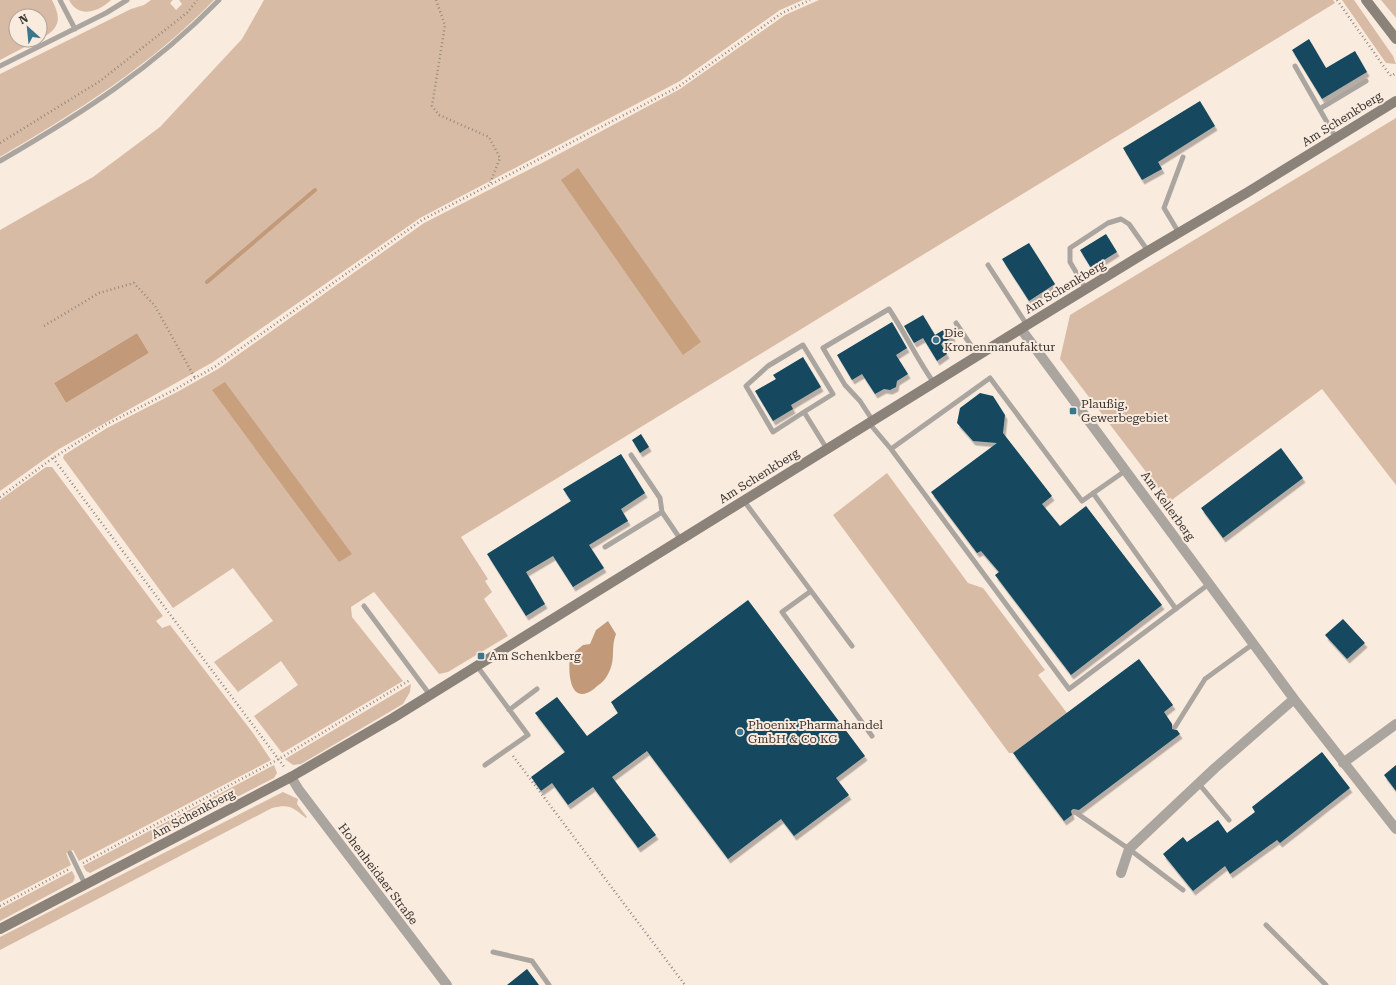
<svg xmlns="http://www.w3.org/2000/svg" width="1396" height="985" viewBox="0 0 1396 985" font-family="'Roboto Serif',serif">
  <defs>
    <filter id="shadow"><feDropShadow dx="2.5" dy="4.5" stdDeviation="0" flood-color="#0004"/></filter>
  </defs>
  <rect width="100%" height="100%" fill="#faebdf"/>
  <!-- green -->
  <path fill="#d8bba4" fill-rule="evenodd" d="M0,0h52c10,19 8,29 -12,39v-23h-24v24h22l-38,20z
    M69,0h42c-13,12 -32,19 -42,0z
    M151,0h22l-3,3 6,7 6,-6 -3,-4h35c-63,65 -136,111 -214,157v-83l131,-65 13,-4z
    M264,0h539l-23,10 -100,71 -260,137 -207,144 -154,87 -59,42v-261l93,-53 67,-50 82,-88zM137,333l12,20 -83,50 -12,-20z
    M819,0h514l2,3 -874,534 27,42 -3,2 7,11 -8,7 24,37 -60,36 -9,2 -65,-82 -23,15 1,10 51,64 -121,72 -28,-37 44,-31 -17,-24 -43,31 -24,-30 59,-41 -40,-53 -60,40 -110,-150 1,-3 43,-27 70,-36 41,-23 206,-146 120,-61 136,-73 105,-74z
    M1342,0h12l39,56 3,8 -10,-1z
    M1381,0h15v18z
    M1396,118v367l-74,-96 -153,113 -109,-143 10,-44z
    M46,467h6l111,149 -7,5 6,7 8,-3 83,108 18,27 -192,101 -6,-11 -7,3 5,12 -71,37v-402z
    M887,473l81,110 15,5 62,82 -7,5 29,38 -54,40h-4l-176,-238z
    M411,684l-1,8 -7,12 -102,60 -8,1 -8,-6z
    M274,765l3,8 -3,5 -184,95 -4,-2 -3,-5z
    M283,792l15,7 -1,5 10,13 -1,1c-14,-11 -16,-14 -34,-10l-272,142v-13z
    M72,871l3,6 -2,5 -73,39v-12z"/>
  <!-- forest -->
  <path fill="#c8a07e" d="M578,168l123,174 -18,13 -122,-175z
    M225,382l127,172 -13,8 -127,-172z"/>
  <!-- water -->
  <path fill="#c29a79" d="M137,333l12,20 -83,50 -12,-20z
    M608,621l8,13c-6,16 1,25 -9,42 -4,7 -8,8 -13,13 -25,18 -26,-18 -24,-33l13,-11 7,-1 6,-14z"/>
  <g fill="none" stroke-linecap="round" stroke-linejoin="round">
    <!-- stream -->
    <path stroke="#c29a79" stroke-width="4" d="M207,282l108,-92"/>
  </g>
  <!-- building -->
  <path fill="#12495f" filter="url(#shadow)" d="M1309,39l17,29 29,-17 12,21 -45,27 -30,-49z
    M1200,101l15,25 -57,36 4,7 -20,11 -19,-32z
    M1106,234l11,18 -26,16 -11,-18z
    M1029,243l26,41 -26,17 -27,-42z
    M923,315l12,20 13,-8 5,10 -12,7 6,10 -10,7 -14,-23 -9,5 -10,-17z
    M892,322l15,26 -11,7 12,19 -11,7 -1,6 -6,3 -6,-1 -9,5 -13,-20 -10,6 -15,-25z
    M803,357l18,30 -30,18 2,4 -20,12 -18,-30 21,-12 -3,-4z
    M980,393l13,3 12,19 -2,18 49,63 -10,8 18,22 26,-20 76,99 -91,70 -76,-100 4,-3 -18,-21 -4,2 -46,-61 66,-49 -24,-2 -16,-18 3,-15z
    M641,434l8,13 -9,6 -8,-13z
    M1281,448l22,30 -80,60 -22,-30z
    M621,454l24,39 -24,16 7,12 -39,24 15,23 -31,19 -20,-31 -27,16 19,32 -19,12 -39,-62 84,-53 -8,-12z
    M748,600l117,156 -29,22 13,17 -55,41 -13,-17 -53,40 -81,-108 -35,26 44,58 -18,13 -45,-61 -25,18 -16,-22 -11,8 -10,-14 34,-25 -30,-39 22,-16 30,39 31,-23 -7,-11z
    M1343,619l22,24 -18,16 -22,-24z
    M1139,659l34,46 -9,7 8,12v5l5,1 3,4 -101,76 -6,-1 -2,2 1,4 -8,6 -51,-68z
    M1322,752l28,36 -70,55 -3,-3 -47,34 -5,-8 -32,25 -30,-37 20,-17 4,5 31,-22 9,13 28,-21 -3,-5z
    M1396,765v26l-12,-16z
    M527,969l12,16h-32z"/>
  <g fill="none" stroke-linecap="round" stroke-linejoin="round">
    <!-- path -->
    <path stroke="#948a82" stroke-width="2.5" stroke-dasharray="1 3" stroke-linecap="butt" d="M436,0l9,25 -13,81 7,9 50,22 11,21 -11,28
      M1337,0l50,71 4,5 5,-3
      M0,143l100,-62 88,-69 9,-12
      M44,326l55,-33 35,-10 21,23 40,72
      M53,458l232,310
      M0,497l53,-39 52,-33 71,-36 40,-23 206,-146 256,-133 104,-74 28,-13
      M513,756l172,229
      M83,863l196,-104 131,-79
      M0,906l69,-37"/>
    <!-- service -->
    <path stroke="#aba5a0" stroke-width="5" d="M60,0l15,29
      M0,66l106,-53 21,-13
      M1295,66l41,72
      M1321,108l45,-27
      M0,161c81,-47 153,-93 219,-161
      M1179,233l-15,-25 19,-51
      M988,265l39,60
      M1086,289l-16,-27v-14l38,-25 13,-4 8,5 19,27
      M956,323l22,33
      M804,412l29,-18 -30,-49 -35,21 -22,20 27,46 31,-20 23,37
      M873,421l-13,-20 -15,-16 -22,-37 66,-39c16,24 28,50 45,74
      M869,423l22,26 99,-71 92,123 43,-30
      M891,449l178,240 140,-105
      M631,455l29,43 2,14
      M1093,493l83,116
      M744,501l108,145
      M605,547l57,-35 19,28
      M811,591l-29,21 90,124
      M364,606l66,89
      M477,666l51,69 -43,30
      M509,710l28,-21
      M1175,727l30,-48 48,-35
      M1199,784l30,36
      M1075,812l54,37 54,41
      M70,853l15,31
      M1266,925l60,60
      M493,952l39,9 17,24"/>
    <!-- minor -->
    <path stroke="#aba5a0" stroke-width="10" d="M1021,329l273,370 102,130
      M1343,763l53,-39
      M291,777l8,13 148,195
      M1121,873l8,-24 86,-81 79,-69"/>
    <!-- secondary -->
    <path stroke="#8b827a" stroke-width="10" d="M1366,0l30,39
      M0,929l291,-152 102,-59 634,-393 121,-74 100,-59 148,-91"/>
  </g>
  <!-- markers -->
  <g fill="#3b758e" stroke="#faebdf" stroke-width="1.5">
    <circle cx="936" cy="340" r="4"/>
    <rect x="1069" y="407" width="8" height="8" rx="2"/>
    <rect x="477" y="652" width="8" height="8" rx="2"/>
    <circle cx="740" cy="732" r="4"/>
  </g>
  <g text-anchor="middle" stroke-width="4" stroke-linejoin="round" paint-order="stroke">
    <!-- street labels -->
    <g font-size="12" fill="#3b3531" stroke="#faebdf">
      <text transform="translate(1342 119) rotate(-32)" y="4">Am Schenkberg</text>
      <text transform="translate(1065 287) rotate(-31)" y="4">Am Schenkberg</text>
      <text transform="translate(759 476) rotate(-32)" y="4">Am Schenkberg</text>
      <text transform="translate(1168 506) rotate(54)" y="4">Am Kellerberg</text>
      <text transform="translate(193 814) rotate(-28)" y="4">Am Schenkberg</text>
      <text transform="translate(378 874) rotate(53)" y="4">Hohenheidaer Straße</text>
    </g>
    <!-- poi labels -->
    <g font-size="12" fill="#3b3531" stroke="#faebdf" text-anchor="start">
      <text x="944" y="337">Die<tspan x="944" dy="14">Kronenmanufaktur</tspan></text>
      <text x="1081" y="408">Plaußig,<tspan x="1081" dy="14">Gewerbegebiet</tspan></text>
      <text x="489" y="660">Am Schenkberg</text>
      <text x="748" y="729">Phoenix Pharmahandel<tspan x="748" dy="14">GmbH &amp; Co KG</tspan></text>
    </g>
  </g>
  <!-- north arrow -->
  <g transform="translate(28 28) rotate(333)"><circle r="19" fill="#faebdf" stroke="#aea299"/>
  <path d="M0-3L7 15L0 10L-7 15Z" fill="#3b758e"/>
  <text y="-6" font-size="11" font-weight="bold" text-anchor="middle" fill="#3b3531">N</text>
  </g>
</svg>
